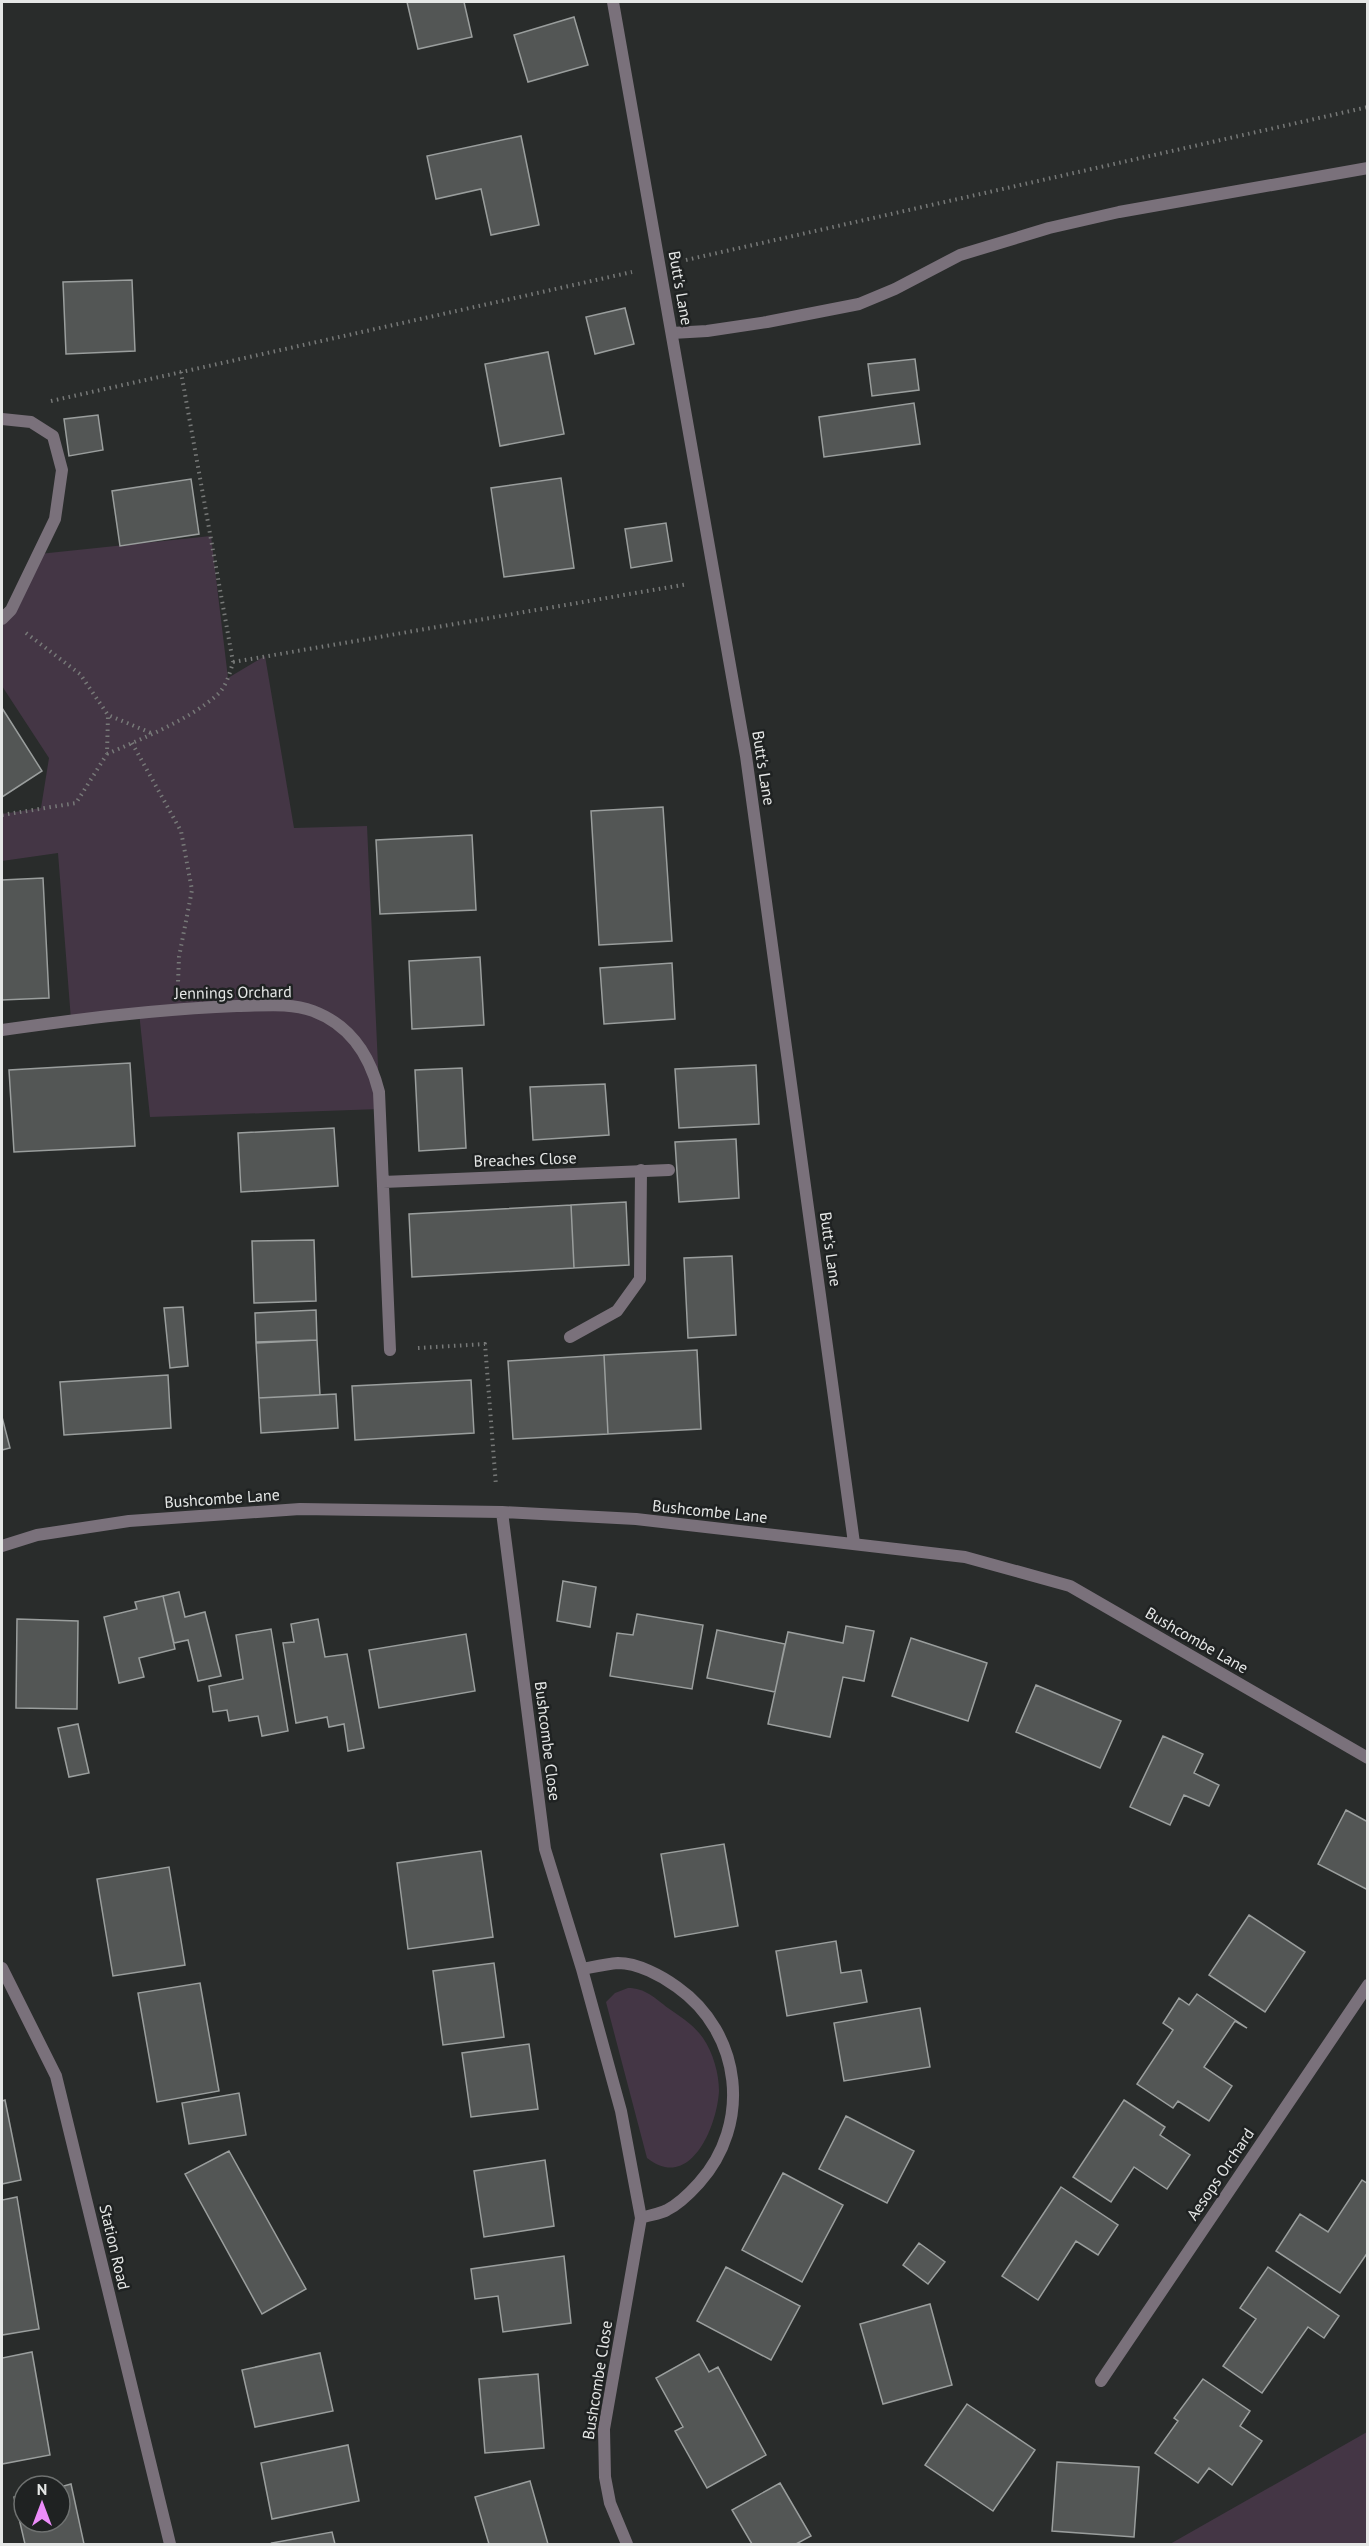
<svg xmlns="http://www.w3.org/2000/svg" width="1369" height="2546" viewBox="0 0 1369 2546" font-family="'PT Sans',sans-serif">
  <rect width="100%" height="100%" fill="#292c2b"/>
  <!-- green -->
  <path fill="#443645" d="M211,536l17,142 37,-22 29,172 73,-2 13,283 -230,8 -11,-105 -68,8 -13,-167 -56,8v-47l39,-6 8,-50 -47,-72v-67l37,-65z
    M628,1988c17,0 27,10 40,20 13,9 26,17 35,30 10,15 16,35 16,53 -2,36 -29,101 -72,67l-41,-156 9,-9z
    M1367,2432v112h-197z"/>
  <!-- building -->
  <path fill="#535655" stroke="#9a9e9d" stroke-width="1.5" d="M407,2h57l8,35 -54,12z
    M574,17l14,48 -60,17 -14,-47z
    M521,136l18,89 -48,10 -10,-46 -45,10 -9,-43z
    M132,280l3,71 -69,3 -3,-72z
    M625,308l9,36 -39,10 -9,-37z
    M548,352l16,82 -64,12 -15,-82z
    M915,359l4,31 -47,6 -4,-32z
    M914,403l6,41 -96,13 -5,-40z
    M98,415l5,35 -34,6 -5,-37z
    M561,478l13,90 -70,9 -13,-89z
    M191,479l8,55 -79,12 -8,-55z
    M666,523l6,38 -41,7 -6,-39z
    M2,708l40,63 -40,26z
    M663,807l9,134 -73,4 -8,-134z
    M472,835l4,75 -96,4 -4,-74z
    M43,878l6,120 -47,2v-120z
    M480,957l4,68 -72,4 -3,-68z
    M672,963l3,56 -71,5 -4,-56z
    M130,1063l5,83 -121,6 -5,-82z
    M756,1065l3,59 -80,4 -4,-59z
    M462,1068l4,80 -47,3 -4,-81z
    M605,1084l4,51 -76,5 -3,-53z
    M334,1128l4,58 -97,6 -3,-59z
    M736,1139l3,59 -60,4 -4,-60z
    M626,1202l3,63 -55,3 -3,-63z
    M571,1205l3,63 -162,9 -3,-63z
    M314,1240l2,61 -62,2 -2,-62z
    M732,1256l4,79 -48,3 -4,-80z
    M183,1307l5,59 -18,2 -6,-60z
    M316,1310l1,30 -61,2 -1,-29z
    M317,1340l3,55 -61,3 -3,-55z
    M697,1350l4,79 -93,5 -4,-79z
    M604,1355l4,79 -95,5 -5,-78z
    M168,1375l3,53 -107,7 -4,-53z
    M471,1380l3,53 -119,7 -3,-54z
    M336,1394l2,34 -77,5 -2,-35z
    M2,1417l8,31 -8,2z
    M563,1581l33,6 -6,40 -33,-6z
    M179,1592l6,25 20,-5 16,64 -23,5 -10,-41 -14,3 -11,-47z
    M163,1596l12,53 -36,9 5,19 -25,6 -15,-66 33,-8 -2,-7z
    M637,1614l66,11 -11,64 -82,-13 7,-43 16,2z
    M17,1619l61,2 -1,88 -61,-1z
    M318,1619l7,38 22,-3 17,94 -16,3 -4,-27 -15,3 -2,-10 -31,6 -13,-80 11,-1 -3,-18z
    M846,1626l28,5 -10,50 -21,-4 -13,60 -62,-13 20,-92 55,11z
    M271,1629l17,102 -26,5 -4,-20 -29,5 -2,-11 -14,2 -4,-26 34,-7 -7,-44z
    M717,1630l68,14 -10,48 -68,-14z
    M466,1634l9,57 -96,17 -10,-58z
    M911,1638l76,25 -19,58 -76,-25z
    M1036,1685l85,36 -21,47 -84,-36z
    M78,1724l11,49 -20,4 -11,-49z
    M1163,1736l40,18 -9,19 25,12 -10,21 -25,-11 -14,30 -40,-18z
    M1346,1810l22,12v68l-50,-26z
    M724,1844l14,82 -63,11 -14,-83z
    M481,1851l12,86 -85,12 -11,-86z
    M169,1867l16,98 -72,11 -16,-97z
    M1249,1915l56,37 -40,60 -56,-37z
    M836,1941l5,32 20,-3 6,32 -80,14 -11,-65z
    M494,1963l10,74 -61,8 -10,-74z
    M200,1983l19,108 -62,11 -19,-109z
    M1197,1994l50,34 -12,-7 -31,46 28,19 -23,35 -31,-20 -5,7 -36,-24 36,-54 -10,-7 16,-25 10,7z
    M920,2008l10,59 -86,14 -10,-58z
    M529,2044l9,65 -67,8 -9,-64z
    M239,2093l7,42 -57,9 -7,-41z
    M5,2100l16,80 -19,4v-83z
    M1124,2100l41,27 -5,8 30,20 -23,34 -33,-22 -23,35 -38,-25z
    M846,2116l68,35 -27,52 -68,-34z
    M229,2151l77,138 -44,25 -77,-140z
    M545,2160l9,66 -70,11 -10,-66z
    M783,2173l60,32 -41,77 -60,-32z
    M1362,2180l6,4v68l-28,41 -64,-42 24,-37 28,18z
    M1061,2187l57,38 -20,30 -22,-14 -38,59 -36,-24z
    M17,2197l22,132 -37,6v-135z
    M919,2243l26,19 -17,22 -25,-19z
    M564,2256l7,67 -68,9 -5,-36 -23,3 -4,-30z
    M726,2267l74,39 -29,54 -74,-39z
    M1268,2267l71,49 -15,22 -16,-11 -46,66 -39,-27 33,-47 -16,-11z
    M930,2304l22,81 -69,19 -23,-80z
    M32,2352l18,103 -48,9v-106z
    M320,2353l13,58 -78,16 -13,-57z
    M699,2354l10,18 9,-5 48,88 -59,33 -32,-57 8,-4 -27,-49z
    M538,2374l6,74 -59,5 -6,-74z
    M1203,2379l47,32 -10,15 22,15 -30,44 -23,-17 -11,15 -43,-30 23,-32 -4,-3z
    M967,2404l68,46 -42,61 -68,-46z
    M348,2445l11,56 -87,18 -11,-56z
    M1057,2462l82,5 -5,70 -82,-6z
    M530,2481l18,63h-59l-14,-47z
    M780,2483l31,53 -15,8h-44l-20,-34z
    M71,2484l13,60h-59l-11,-47 10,-2v27h36v-35z
    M332,2532l3,12h-62l-1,-1z"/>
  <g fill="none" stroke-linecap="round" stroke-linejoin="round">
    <!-- path -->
    <path stroke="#777978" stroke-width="4" stroke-dasharray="1.5 4.5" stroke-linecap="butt" d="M686,260l682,-153
      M51,401l581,-129
      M26,633l54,41 28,41 43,18
      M233,662l455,-78
      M132,743l49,88 11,59 -13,67 -1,26
      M107,754c34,-15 82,-34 110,-59 9,-8 13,-22 16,-33l-52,-290
      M2,815l74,-12 31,-49 1,-39
      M418,1348l67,-4 11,142"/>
    <!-- service -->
    <path stroke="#7a717b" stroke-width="12" d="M672,333l35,-2 60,-9 92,-18 36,-15 65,-34 89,-27 70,-16 249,-44
      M570,1337l47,-26 23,-32 1,-109"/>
    <!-- minor -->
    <path stroke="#7a717b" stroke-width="12" d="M613,2l133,754 108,787
      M2,419l29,3 22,14 9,34 -7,49 -44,91 -9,9
      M2,1030c78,-11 156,-21 235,-24 25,0 52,-4 76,5 37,14 57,45 66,81l11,258
      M383,1182l286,-12
      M502,1512l43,337 37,120 39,142 20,107 -37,211 1,48 5,26 17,41
      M2,1546l35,-11 92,-14 171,-12 202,3 134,7 329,38 105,29 298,172
      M582,1969c11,-2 24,-5 36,-6 20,0 44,13 59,24 65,46 75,137 22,196 -9,10 -20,21 -32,27 -7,4 -18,5 -26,8
      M1101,2381l267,-396"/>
    <!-- tertiary -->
    <path stroke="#7a717b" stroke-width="12" d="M2,1968l54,108 114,468"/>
  </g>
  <g text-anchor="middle" stroke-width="5" stroke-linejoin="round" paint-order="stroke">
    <!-- street labels -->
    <g font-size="16" fill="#e5e7e6" stroke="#1f2222">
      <text transform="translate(681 288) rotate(80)" y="6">Butt's Lane</text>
      <text transform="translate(764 768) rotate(81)" y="6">Butt's Lane</text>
      <text transform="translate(233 992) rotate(-1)" y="6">Jennings Orchard</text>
      <text transform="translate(525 1159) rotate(-2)" y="6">Breaches Close</text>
      <text transform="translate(831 1249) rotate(82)" y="6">Butt's Lane</text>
      <text transform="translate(222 1498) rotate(-4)" y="6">Bushcombe Lane</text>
      <text transform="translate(710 1511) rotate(6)" y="6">Bushcombe Lane</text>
      <text transform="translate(1197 1640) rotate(30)" y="6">Bushcombe Lane</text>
      <text transform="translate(548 1741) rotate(83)" y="6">Bushcombe Close</text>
      <text transform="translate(1220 2174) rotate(-56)" y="6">Aesops Orchard</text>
      <text transform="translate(115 2247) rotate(77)" y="6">Station Road</text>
      <text transform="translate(597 2380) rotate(-81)" y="6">Bushcombe Close</text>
    </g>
  </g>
  <!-- border -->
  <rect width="1369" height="2546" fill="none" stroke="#e5e7e6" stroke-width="6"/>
  <!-- north arrow -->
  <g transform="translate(42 2504)"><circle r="28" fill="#1f2222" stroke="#6e7170" stroke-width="1.5"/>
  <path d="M0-4.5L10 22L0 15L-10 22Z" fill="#ec8cfa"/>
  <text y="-9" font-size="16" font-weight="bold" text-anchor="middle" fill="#e5e7e6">N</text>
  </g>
</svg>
